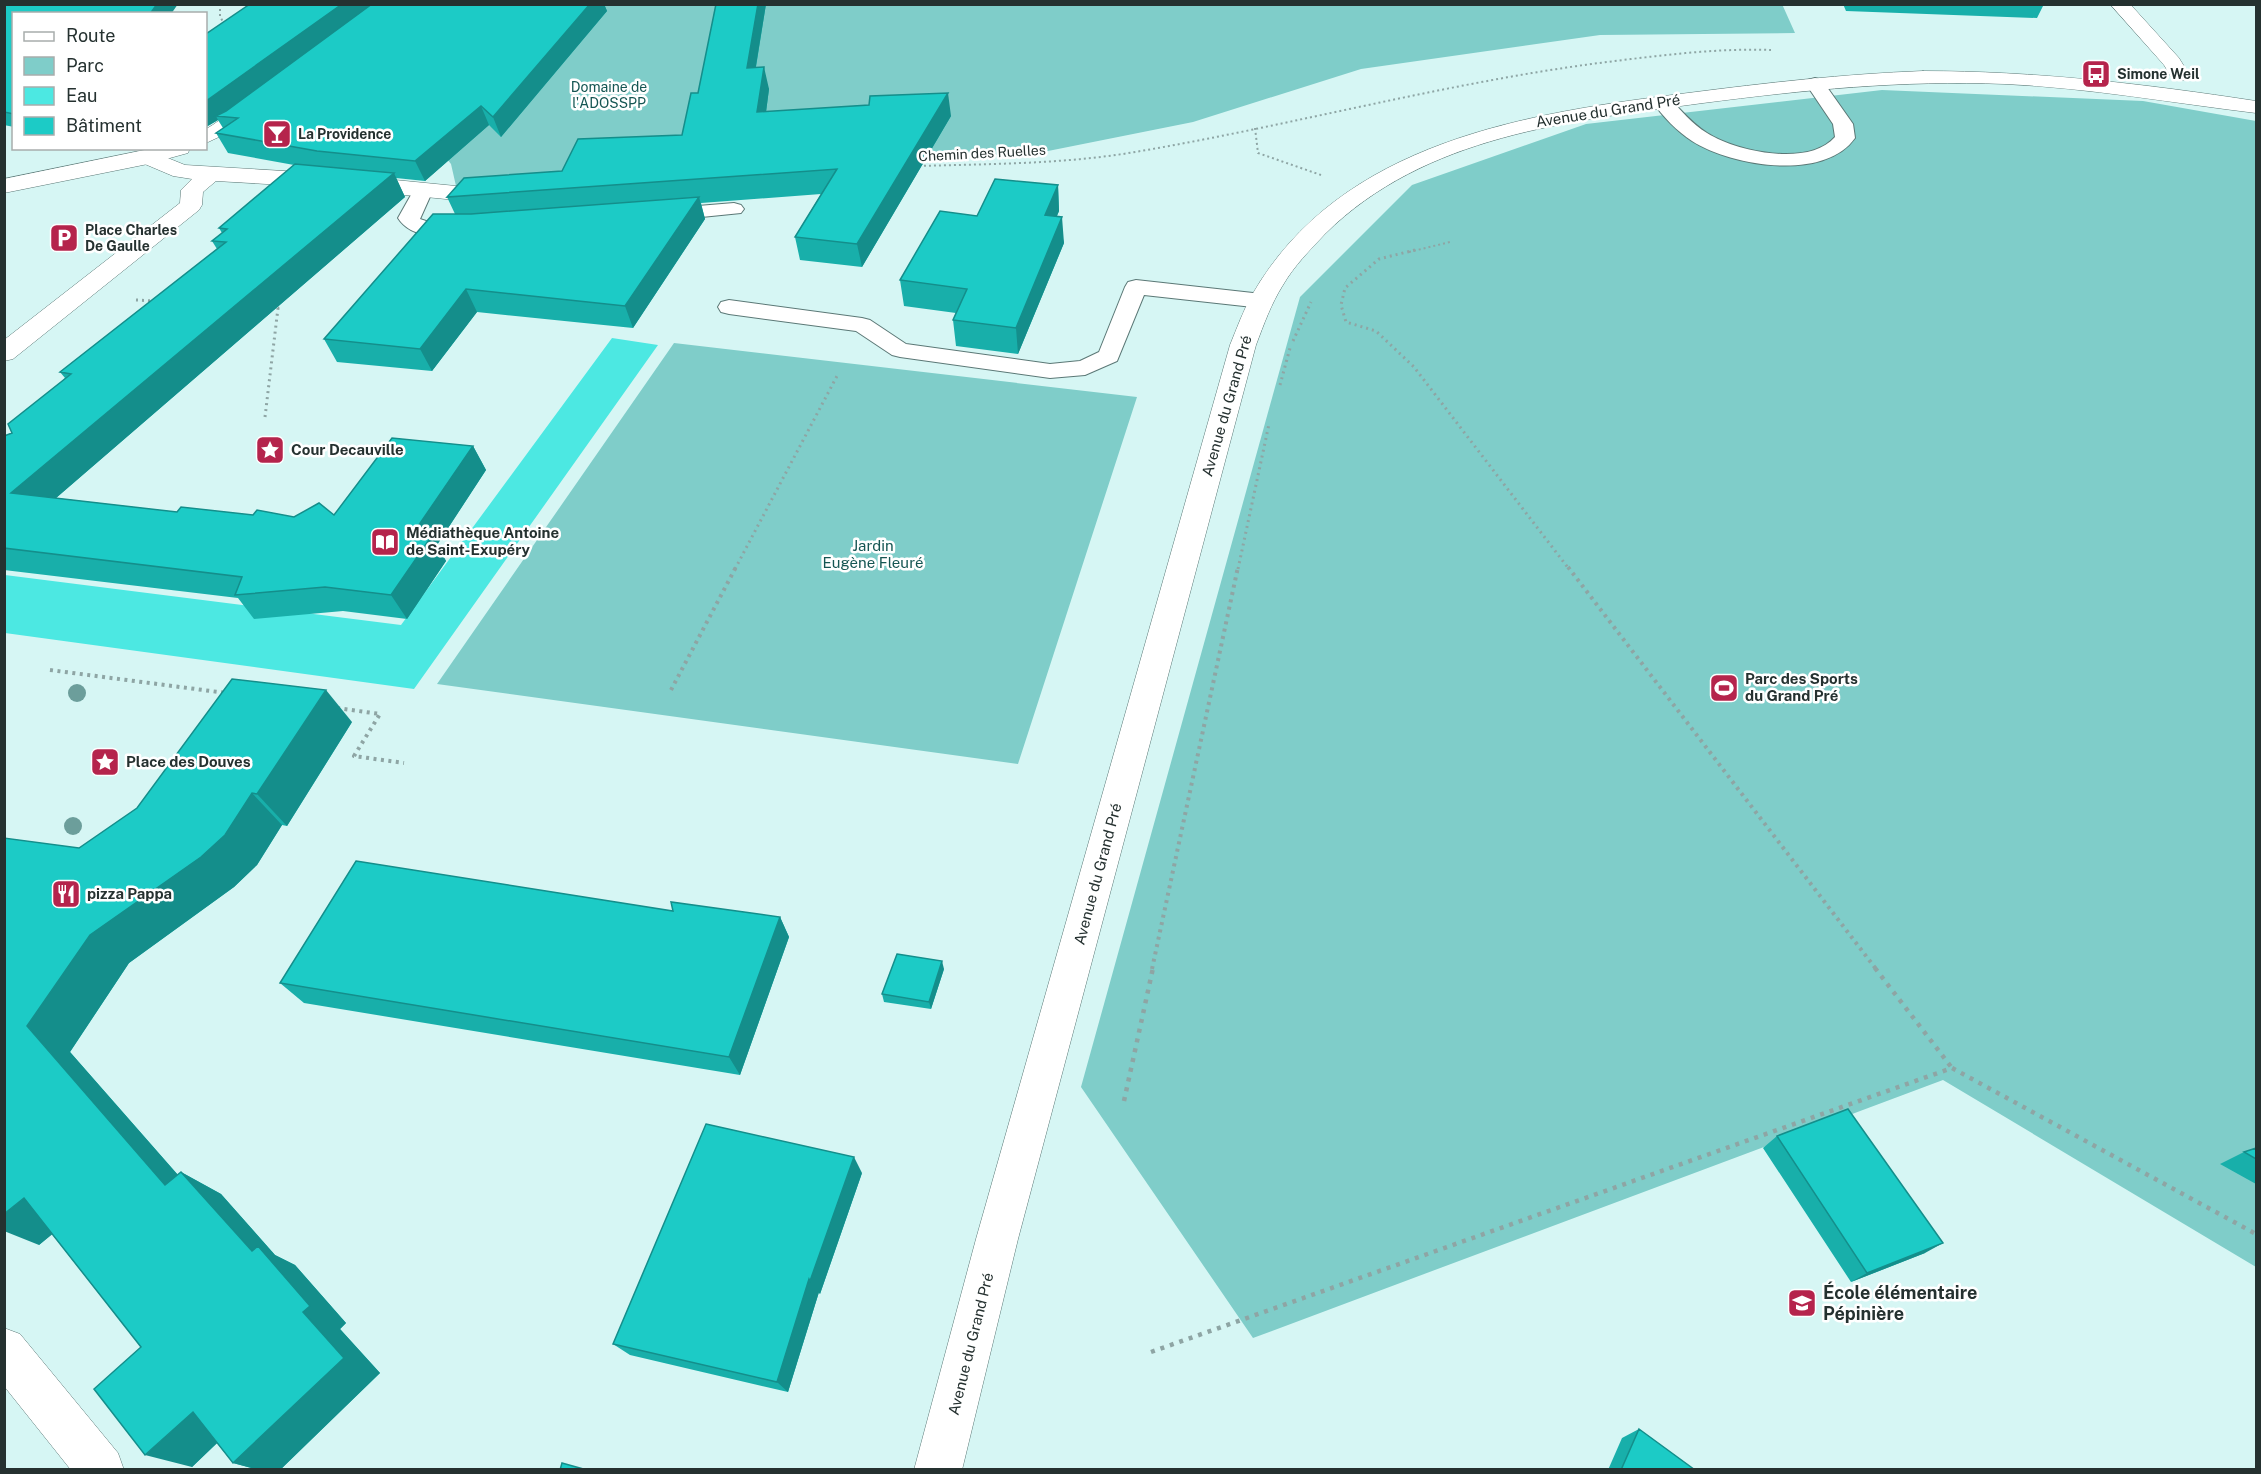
<svg xmlns="http://www.w3.org/2000/svg" width="2261" height="1474" viewBox="0 0 2261 1474" font-family="'Public Sans',sans-serif">
  <rect width="100%" height="100%" fill="#d6f6f4"/>
  <!-- green -->
  <path fill="#7fcdc9" d="M1782,4l13,29 -195,2 -239,34 -168,53 -150,30 -587,34 -5,-22 -4,-5 132,-154z
    M1882,90l261,11 113,20v1146l-313,-187 -690,258 -172,-251 219,-790 112,-112 174,-61z
    M674,343l463,54 -119,367 -581,-80z"/>
  <!-- water -->
  <path fill="#4ce8e2" d="M612,338l46,7 -244,344 -409,-56v-58l396,50z"/>
  <g fill="none" stroke-linecap="round" stroke-linejoin="round">
    <!-- service casing -->
    <g stroke="#5b7876" stroke-width="2">
      <path id="service" d="M1815,78l7,2 31,44 2,14c-31,44 -124,28 -163,3 -14,-9 -30,-25 -39,-39l2,-4h14c12,12 23,26 38,35 30,19 102,34 128,4l-2,-13 -27,-40 2,-4z
        M423,184l7,2 3,4 -13,29 12,4 37,1 3,4 -3,4c-23,6 -57,8 -71,-14l18,-32z
        M734,203l7,2 3,4 -3,4 -79,8 -7,-2 -3,-4 3,-4 7,-2z
        M1136,280l126,14 8,2 3,5 -3,5 -8,2 -118,-13 -27,66 -32,14 -35,3 -150,-21 -8,-2 -36,-24 -127,-17 -8,-2 -3,-5 3,-5 8,-2 133,18 8,2 36,24 144,20 30,-3 19,-9 26,-65 3,-5z"/>
    </g>
    <!-- pedestrian casing -->
    <g stroke="#5b7876" stroke-width="1">
      <path id="pedestrian" d="M4,1328l16,6 98,119 6,17h-53l-67,-84z"/>
    </g>
    <!-- minor casing -->
    <g stroke="#5b7876" stroke-width="1">
      <path id="minor" d="M2110,4h20l49,54 11,18 -3,4h-14l-9,-15z
        M1923,71c112,0 222,13 333,30v12c-83,-10 -166,-25 -251,-29 -102,-4 -202,6 -302,19 -133,18 -278,32 -378,131 -15,16 -31,32 -42,51 -12,19 -19,39 -27,60l-238,894 -56,231h-48l62,-231 254,-894c7,-17 13,-34 22,-50 88,-154 276,-182 436,-202 78,-10 156,-19 235,-22z
        M148,150l37,15 149,9 122,12 8,2 3,5 -3,5 -8,2 -122,-12 -118,-7 -13,11 -1,13 -3,5 -186,149 -9,2v-21l176,-137 1,-13 11,-11 -19,-3 -33,-14 -3,-5 3,-5z"/>
    </g>
    <!-- tertiary casing -->
    <g stroke="#5b7876" stroke-width="1">
      <path id="tertiary" d="M259,97l7,2 3,4 -3,4 -30,22 -30,14v-14c17,-9 34,-28 53,-32z
        M154,148h36l-2,5 -40,11 -144,29v-14z"/>
    </g>
    <!-- path-far3 -->
    <path stroke="#8ea5a4" stroke-width="2" stroke-dasharray="2 3" stroke-linecap="butt" d="M220,4v12l5,10
      M1255,128l3,25 63,22
      M919,166c68,-2 137,-2 204,-12 159,-26 316,-70 476,-91 57,-7 115,-15 172,-13
      M1409,252l41,-10"/>
    <!-- path-far2 -->
    <path stroke="#8ea5a4" stroke-width="3" stroke-dasharray="2 4" stroke-linecap="butt" d="M1415,250l-36,9 -34,29 -4,17 5,17 30,9 38,36 155,202
      M136,300l19,1
      M1293,341l18,-39
      M1280,385l10,-37
      M265,417l13,-109h-5
      M735,569l102,-193
      M1238,569l31,-145"/>
    <!-- path-far1 -->
    <path stroke="#8ea5a4" stroke-width="4" stroke-dasharray="3 4.5" stroke-linecap="butt" d="M1568,567l308,402
      M50,670l176,23
      M671,690l65,-123
      M337,708l43,6 -26,42 50,7
      M1152,969l86,-402"/>
    <!-- path -->
    <path stroke="#8ea5a4" stroke-width="4.5" stroke-dasharray="4 6" stroke-linecap="butt" d="M1875,968l77,100
      M1124,1101l29,-133
      M1151,1352l801,-284 304,166"/>
    <!-- service -->
    <use href="#service" fill="#fff" fill-rule="evenodd"/>
    <!-- pedestrian -->
    <use href="#pedestrian" fill="#fff" fill-rule="evenodd"/>
    <!-- minor -->
    <use href="#minor" fill="#fff" fill-rule="evenodd"/>
    <!-- tertiary -->
    <use href="#tertiary" fill="#fff" fill-rule="evenodd"/>
  </g>
  <!-- trees -->
  <g fill="#6c9e9b">
    <circle cx="77" cy="693" r="9"/>
    <circle cx="73" cy="826" r="9"/>
  </g>
  <!-- wall -->
  <path fill="#18afaa" d="M4,4l10,10v113l-10,-2z
    M250,4h354l3,7 -106,126 -12,-12 -64,56 -29,-3 9,19 -349,301 121,14 117,5 40,-2 139,-69 13,24 -49,75 9,16 -39,58 -64,-8 -89,8 -16,-21 -234,-28v-134l8,-3 53,-55 -5,-6 157,-123 -5,-8 10,-8 -3,-5 75,-63 -66,-12 -12,-20 7,-5 -5,-8 -12,7z
    M716,4h50l-10,63 13,22 -3,23 185,4 -89,151 -62,-7 -5,-23 26,-43 -120,9 4,16 -72,109 -156,-16 -45,59 -95,-9 -13,-23 131,-125 -8,-17 115,-26 120,-36 16,-42z
    M1843,4h201l-7,14 -191,-7z
    M1058,185l1,26 -2,5 7,27 -46,111 -62,-8 -3,-26 3,-7 -52,-7 -4,-26z
    M352,722l-65,104 -5,-1 -25,40 -23,22 -105,76 -59,89 108,123 3,-3 40,22 54,61 20,10 51,58 -6,6 40,44 -100,97h-21l-26,-7 -16,-20 -25,24 -51,-120 -89,-113 -13,11 40,-397z
    M673,911l107,6 9,20 -49,138 -436,-72 -24,-20z
    M944,969l-13,40 -47,-7 -2,-8z
    M1777,1136l148,117 -74,29 -88,-134z
    M2256,1148v36l-36,-20 24,-12z
    M862,1173l-42,121 -1,-2 -31,100 -158,-37 -17,-11z
    M1639,1429l56,41h-87l14,-32z"/>
  <!-- shaded-wall -->
  <path fill="#148e8b" d="M157,4h21l-7,10h-21z
    M342,4h35l-153,113 -8,-1 2,4 -12,7v-26z
    M590,4h14l3,7 -106,126 -8,-20z
    M758,4h8l-14,86 -5,-22z
    M764,67l5,22 -6,46 -6,-23z
    M948,93l3,23 -89,151 -5,-23z
    M481,106l8,19 -64,56 -10,-20z
    M394,173l11,24 -371,320 -23,-24z
    M1058,185l1,26 -13,29 -1,-25z
    M699,197l6,22 -72,109 -8,-22z
    M1062,217l2,26 -46,111 -2,-26z
    M466,289l11,23 -45,59 -12,-22z
    M473,446l13,24 -49,75 9,16 -39,58 -16,-24 21,-60z
    M326,690l26,32 -65,104 -30,-32z
    M252,793l30,32 -25,40 -23,22 -105,76 -59,89 136,155 -41,-22 -138,-159 63,-91z
    M780,917l9,20 -49,138 -11,-18z
    M942,961l2,8 -13,40 -2,-7z
    M854,1157l8,16 -42,121 -10,-13z
    M181,1172l40,22 54,61 20,10 51,58 -6,6 40,44 -100,97h-21l-26,-7 70,-151 -51,-61z
    M24,1198l47,21 -32,26 -35,-14v-17z
    M1943,1243l-18,10 -74,29 16,-9z
    M809,1279l10,13 -31,100 -11,-10z
    M193,1412l43,13 -44,42 -47,-12z"/>
  <!-- building -->
  <path fill="#1ccbc6" stroke="#148e8b" stroke-width="1.5" d="M4,4h153l-7,10h-136v100l-10,-2z
    M250,4h92l-136,97v-67z
    M372,4h218l-97,113 -12,-11 -66,55 -98,-10 -101,-18 22,-15 -22,-2 10,-5z
    M716,4h42l-11,64 17,-1 -7,45 112,-7 1,-9 78,-3 -91,151 -62,-7 42,-68 -390,28 17,-19 98,-7 16,-32 104,-4 9,-42h7z
    M295,164l99,9 -383,320 166,19 4,-5 72,8 4,-5 37,7 25,-14 15,12 58,-77 81,8 -61,89 19,2 -40,58 -66,-8 -90,8 7,-18 -238,-29v-112l8,-3 -4,-9 63,-50 -11,-2 166,-130 -14,-1 15,-12 -8,-1z
    M995,179l63,6 -13,30 17,2 -46,111 -63,-8 14,-31 -67,-9 40,-69 37,5z
    M699,197l-74,109 -159,-17 -46,60 -96,-10 109,-125h38z
    M232,679l94,11 -69,104 -5,-1 -27,42 -24,22 -111,78 -63,91 138,159 16,-13 71,79 6,-5 52,60 -7,6 41,46 -111,105 -40,-51 -48,43 -51,-66 47,-42 -117,-149 -20,16v-376l75,10 58,-40z
    M356,861l317,50 -2,-9 109,15 -51,140 -449,-74z
    M897,954l45,7 -13,41 -47,-8z
    M1848,1109l95,134 -76,30 -90,-137z
    M706,1124l148,33 -44,124 -1,-2 -32,103 -164,-38z
    M2256,1148v11l-12,-7z
    M1639,1429l56,41h-74z
    M562,1463l25,7h-27z"/>
  <!-- icons -->
  <defs>
    <g id="bus-square" transform="scale(1.5)"><rect x="-9" y="-9" width="18" height="18" rx="4" fill="#b5244c" stroke="#fff"/><path d="M-5-6H5V4H4V6H2V4H-2V6H-4V4H-5ZM-3.5-4V0h7V-4ZM-3.5 1.2v1.5H-2V1.2ZM2 1.2v1.5H3.5V1.2Z" fill="#fff"/></g>
    <g id="bar-square" transform="scale(1.5)"><rect x="-9" y="-9" width="18" height="18" rx="4" fill="#b5244c" stroke="#fff"/><path d="M-6-5H6L.8 .8V4.5H3.5V6h-7V4.5H-.8V.8Z" fill="#fff"/></g>
    <g id="parking-square" transform="scale(1.5)"><rect x="-9" y="-9" width="18" height="18" rx="4" fill="#b5244c" stroke="#fff"/><path d="M-3.5-5.5H1a3.5 3.5 0 0 1 0 7H-1V5.5H-3.5ZM-1-3.4V-.6H.8a1.4 1.4 0 0 0 0-2.8Z" fill="#fff"/></g>
    <g id="sight-square" transform="scale(1.5)"><rect x="-9" y="-9" width="18" height="18" rx="4" fill="#b5244c" stroke="#fff"/><path d="M0-6L1.8-2.2L6-1.7L2.9 1.2L3.7 5.4L0 3.3L-3.7 5.4L-2.9 1.2L-6-1.7L-1.8-2.2Z" fill="#fff"/></g>
    <g id="library-square" transform="scale(1.5)"><rect x="-9" y="-9" width="18" height="18" rx="4" fill="#b5244c" stroke="#fff"/><path d="M-6-4Q-3-5.5-.7-3.5V5Q-3 3-6 4ZM6-4Q3-5.5 .7-3.5V5Q3 3 6 4Z" fill="#fff"/></g>
    <g id="stadium-square" transform="scale(1.5)"><rect x="-9" y="-9" width="18" height="18" rx="4" fill="#b5244c" stroke="#fff"/><path d="M0-5a6.5 5 0 1 0 0 10a6.5 5 0 1 0 0-10ZM-3.5-1.8h7v3.6h-7Z" fill="#fff"/></g>
    <g id="restaurant-square" transform="scale(1.5)"><rect x="-9" y="-9" width="18" height="18" rx="4" fill="#b5244c" stroke="#fff"/><path d="M-5-6h1v4h1v-4h1v4h1v-4h1v5L-1.5 .5V6h-2V.5L-5-1ZM5-6V6H3V1.5H1.5Q1.5-4 5-6Z" fill="#fff"/></g>
    <g id="school-square" transform="scale(1.5)"><rect x="-9" y="-9" width="18" height="18" rx="4" fill="#b5244c" stroke="#fff"/><path d="M0-5L7-2L0 1L-7-2ZM-4 1L0 2.5L4 1V4Q0 6-4 4Z" fill="#fff"/></g>
  </defs>
  <g fill-rule="evenodd">
    <use href="#bus-square" x="2096" y="74"/>
    <use href="#bar-square" x="277" y="134"/>
    <use href="#parking-square" x="64" y="238"/>
    <use href="#sight-square" x="270" y="450"/>
    <use href="#library-square" x="385" y="542"/>
    <use href="#stadium-square" x="1724" y="688"/>
    <use href="#sight-square" x="105" y="762"/>
    <use href="#restaurant-square" x="66" y="894"/>
    <use href="#school-square" x="1802" y="1303"/>
  </g>
  <g text-anchor="middle" stroke-width="5" stroke-linejoin="round" paint-order="stroke">
    <!-- far-poi labels -->
    <g font-size="14" font-weight="bold" fill="#253130" stroke="#fff" text-anchor="start">
      <text x="2117" y="79">Simone Weil</text>
      <text x="298" y="139">La Providence</text>
      <text x="85" y="235">Place Charles<tspan x="85" dy="16">De Gaulle</tspan></text>
    </g>
    <!-- far-park labels -->
    <g font-size="14" fill="#155653" stroke="#fff">
      <text x="609" y="92">Domaine de<tspan x="609" dy="16">l'ADOSSPP</tspan></text>
    </g>
    <!-- far-street labels -->
    <g font-size="14" fill="#253130" stroke="#fff">
      <text transform="translate(982 153) rotate(-3)" y="5">Chemin des Ruelles</text>
    </g>
    <!-- street labels -->
    <g font-size="15" fill="#253130" stroke="#fff">
      <text transform="translate(1608 111) rotate(-9)" y="5">Avenue du Grand Pré</text>
      <text transform="translate(1227 406) rotate(-74)" y="5">Avenue du Grand Pré</text>
      <text transform="translate(1098 874) rotate(-75)" y="5">Avenue du Grand Pré</text>
      <text transform="translate(971 1344) rotate(-76)" y="5">Avenue du Grand Pré</text>
    </g>
    <!-- poi labels -->
    <g font-size="15" font-weight="bold" fill="#253130" stroke="#fff" text-anchor="start">
      <text x="291" y="455">Cour Decauville</text>
      <text x="406" y="538">Médiathèque Antoine<tspan x="406" dy="17">de Saint-Exupéry</tspan></text>
      <text x="1745" y="684">Parc des Sports<tspan x="1745" dy="17">du Grand Pré</tspan></text>
      <text x="126" y="767">Place des Douves</text>
      <text x="87" y="899">pizza Pappa</text>
    </g>
    <!-- park labels -->
    <g font-size="15" fill="#155653" stroke="#fff">
      <text x="873" y="551">Jardin<tspan x="873" dy="17">Eugène Fleuré</tspan></text>
    </g>
    <!-- near-poi labels -->
    <g font-size="18" font-weight="bold" fill="#253130" stroke="#fff" text-anchor="start">
      <text x="1823" y="1299">École élémentaire<tspan x="1823" dy="21">Pépinière</tspan></text>
    </g>
  </g>
  <!-- border -->
  <rect width="2261" height="1474" fill="none" stroke="#253130" stroke-width="12"/>
  <!-- legend -->
  <rect x="12" y="12" width="195" height="138" fill="#ffffff" stroke="#a8adac" stroke-width="1.5"/>
  <rect x="24" y="32" width="30" height="9" fill="#ffffff" stroke="#a8adac" stroke-width="1.5"/>
  <text x="66" y="42" font-size="18" fill="#253130">Route</text>
  <rect x="24" y="57" width="30" height="18" fill="#7fcdc9" stroke="#a8adac" stroke-width="1.5"/>
  <text x="66" y="72" font-size="18" fill="#253130">Parc</text>
  <rect x="24" y="87" width="30" height="18" fill="#4ce8e2" stroke="#a8adac" stroke-width="1.5"/>
  <text x="66" y="102" font-size="18" fill="#253130">Eau</text>
  <rect x="24" y="117" width="30" height="18" fill="#1ccbc6" stroke="#a8adac" stroke-width="1.5"/>
  <text x="66" y="132" font-size="18" fill="#253130">Bâtiment</text>
</svg>
